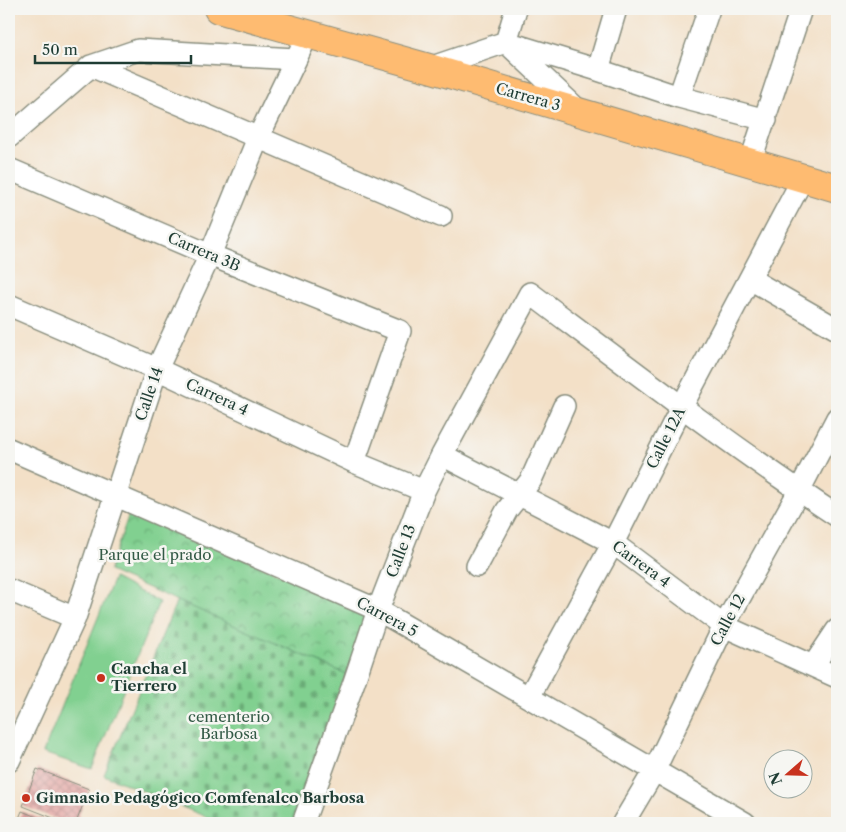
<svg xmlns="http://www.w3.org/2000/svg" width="846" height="832" viewBox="0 0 846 832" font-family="'Libre Caslon Text',serif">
  <defs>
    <pattern id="cemetery-stones" width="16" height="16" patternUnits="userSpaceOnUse" patternTransform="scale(1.25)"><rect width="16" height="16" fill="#81d090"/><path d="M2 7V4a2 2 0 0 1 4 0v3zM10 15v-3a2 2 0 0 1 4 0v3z" fill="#69aa76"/></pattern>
    <pattern id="park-crowns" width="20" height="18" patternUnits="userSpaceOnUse" patternTransform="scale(1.25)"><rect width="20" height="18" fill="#81d090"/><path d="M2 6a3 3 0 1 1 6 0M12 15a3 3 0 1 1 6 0" fill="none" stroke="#69aa76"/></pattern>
    <pattern id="building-cross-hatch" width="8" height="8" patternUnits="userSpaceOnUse" patternTransform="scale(1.25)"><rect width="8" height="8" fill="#e29b99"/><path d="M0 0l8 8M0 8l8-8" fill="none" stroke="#b7807e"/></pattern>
  </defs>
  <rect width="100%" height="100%" fill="#f6f6f2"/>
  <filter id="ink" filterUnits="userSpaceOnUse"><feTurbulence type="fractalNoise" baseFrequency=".02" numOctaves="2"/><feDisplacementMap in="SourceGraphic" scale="10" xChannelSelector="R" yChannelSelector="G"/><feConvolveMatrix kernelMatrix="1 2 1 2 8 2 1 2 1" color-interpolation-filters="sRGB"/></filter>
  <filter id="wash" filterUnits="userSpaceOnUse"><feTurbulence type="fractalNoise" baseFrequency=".0096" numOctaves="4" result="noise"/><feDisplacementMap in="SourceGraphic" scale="20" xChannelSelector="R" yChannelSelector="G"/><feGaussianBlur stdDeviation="1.12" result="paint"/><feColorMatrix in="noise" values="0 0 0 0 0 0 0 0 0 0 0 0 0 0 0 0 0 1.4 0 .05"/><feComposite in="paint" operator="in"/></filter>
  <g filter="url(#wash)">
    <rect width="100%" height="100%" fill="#f3e0c7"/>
    <!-- cemetery -->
    <path fill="url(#cemetery-stones)" stroke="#508662" d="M177,600l174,76 -57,147h-73l-117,-48z"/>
    <!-- park -->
    <path fill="url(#park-crowns)" stroke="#508662" d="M131,508l238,106 -18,62 -242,-105z"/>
    <!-- garden -->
    <path fill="#81d090" stroke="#508662" d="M114,578l45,24 -67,167 -49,-16z"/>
    <g id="blocks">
      <!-- building -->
      <path fill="url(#building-cross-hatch)" d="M37,769l52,20 -13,34h-10l-43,-17z
        M22,811l29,12h-34z"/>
    </g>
  </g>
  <g filter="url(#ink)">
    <use href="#blocks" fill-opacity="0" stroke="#898e7e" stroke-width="1"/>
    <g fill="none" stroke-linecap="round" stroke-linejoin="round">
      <!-- minor casing -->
      <g stroke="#898e7e" stroke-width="24">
        <path id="minor" d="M506,42l92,28 81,27 87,23
          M506,42l10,-33
          M510,46l69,65
          M91,66l350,150
          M429,68l77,-26
          M598,70l18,-61
          M679,97l30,-88
          M9,137l82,-71 47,-16 157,9
          M750,163l51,-154
          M9,169l201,86 190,76 -46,131
          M750,279l87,50
          M9,305l148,64 197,93 70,29
          M9,449l369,161 367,213
          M442,455l171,88 111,83 113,51
          M477,566l30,-56 24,-30 33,-74
          M9,590l66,28
          M813,666l24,-36
          M529,697l84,-154 68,-135 122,-230
          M9,761l66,-143 82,-249 53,-114 48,-117 50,-104
          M303,823l51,-141 24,-72 46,-119 18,-36 88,-162c101,76 201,153 307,223
          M623,823l31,-52 70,-145 75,-135 38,-73"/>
      </g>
      <!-- major casing -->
      <g stroke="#898e7e" stroke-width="30">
        <path id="major" d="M218,9l211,59 408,120"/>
      </g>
      <!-- minor -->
      <use href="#minor" stroke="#fff" stroke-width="21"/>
      <!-- major -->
      <use href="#major" stroke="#febb71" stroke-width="28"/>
    </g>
  </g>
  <!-- markers -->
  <g fill="#c8321e" stroke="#f6f6f2" stroke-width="2">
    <circle cx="101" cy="678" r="5"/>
    <circle cx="26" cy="798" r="5"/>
  </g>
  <g text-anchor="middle" stroke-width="5" stroke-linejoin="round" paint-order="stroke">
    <!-- street labels -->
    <g font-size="15" fill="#1f3d34" stroke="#f6f6f2">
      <text transform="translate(528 97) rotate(16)" y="5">Carrera 3</text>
      <text transform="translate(204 252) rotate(23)" y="5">Carrera 3B</text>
      <text transform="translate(149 394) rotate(-71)" y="5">Calle 14</text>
      <text transform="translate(217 397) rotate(25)" y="5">Carrera 4</text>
      <text transform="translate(666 438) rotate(-63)" y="5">Calle 12A</text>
      <text transform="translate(401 551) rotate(-69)" y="5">Calle 13</text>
      <text transform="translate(641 564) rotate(36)" y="5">Carrera 4</text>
      <text transform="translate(387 617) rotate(28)" y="5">Carrera 5</text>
      <text transform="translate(728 620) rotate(-62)" y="5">Calle 12</text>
    </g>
    <!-- park labels -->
    <g font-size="15" fill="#335a46" stroke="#f6f6f2">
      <text x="155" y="560">Parque el prado</text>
      <text x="229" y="722">cementerio<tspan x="229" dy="17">Barbosa</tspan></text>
    </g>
    <!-- poi labels -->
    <g font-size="15" font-weight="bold" fill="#1f3d34" stroke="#f6f6f2" text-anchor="start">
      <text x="111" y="674">Cancha el<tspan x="111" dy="17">Tierrero</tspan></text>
      <text x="36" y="803">Gimnasio Pedagógico Comfenalco Barbosa</text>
    </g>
  </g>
  <!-- margin -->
  <rect width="846" height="832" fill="none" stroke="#f6f6f2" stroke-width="30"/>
  <!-- north arrow -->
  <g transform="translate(788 774) rotate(250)"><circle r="24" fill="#f6f6f2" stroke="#a0aca6"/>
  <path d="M0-4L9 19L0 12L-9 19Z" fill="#c8321e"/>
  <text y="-8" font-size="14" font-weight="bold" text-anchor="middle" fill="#1f3d34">N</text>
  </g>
  <!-- scale -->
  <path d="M35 55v8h156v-8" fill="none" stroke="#1f3d34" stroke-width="2.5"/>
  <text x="42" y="55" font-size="15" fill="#1f3d34" stroke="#f6f6f2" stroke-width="4" paint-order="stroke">50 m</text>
</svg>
